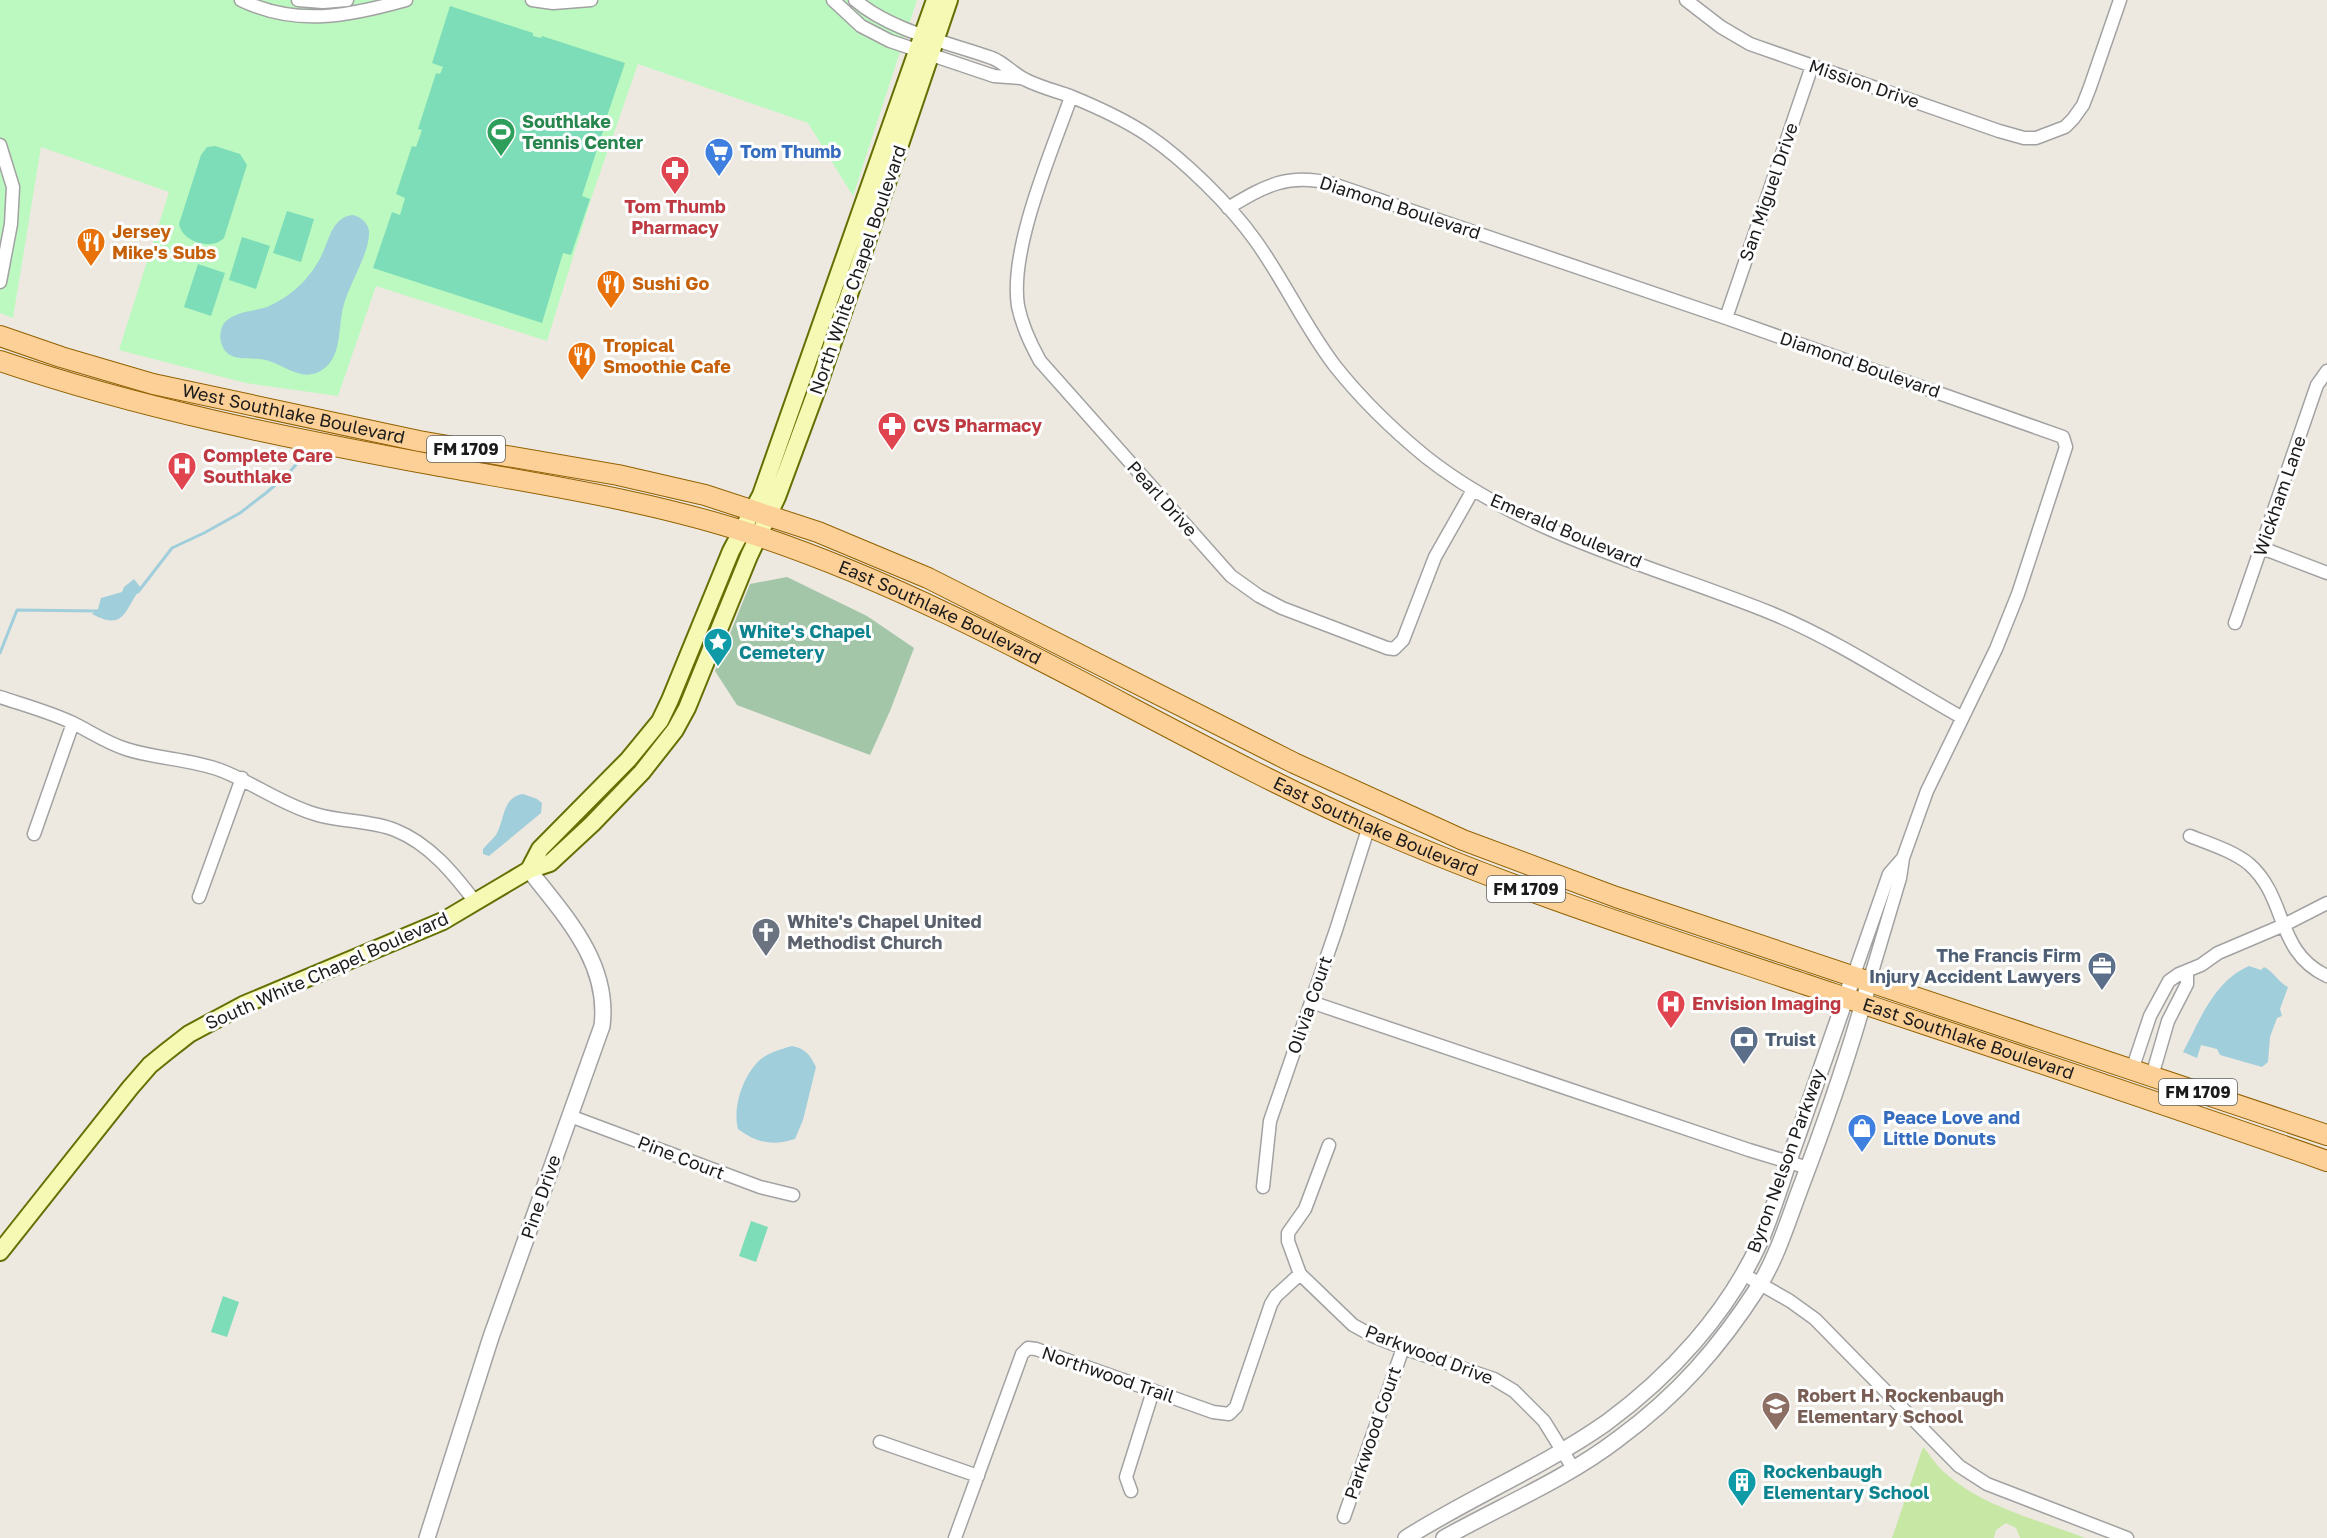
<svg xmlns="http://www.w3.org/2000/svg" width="2327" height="1538" viewBox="0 0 2327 1538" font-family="'Golos Text',sans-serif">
  <rect width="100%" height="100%" fill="#ede9e1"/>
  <!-- grass -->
  <path fill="#c7e8a5" d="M1923,1447c7,8 13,18 21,25 40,36 93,47 141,66h-65l-4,-10 -10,-5 -10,7 -2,8h-102z"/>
  <!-- cemetery -->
  <path fill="#a2c6a7" d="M787,577l80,39 47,32 -24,63 -20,44 -133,-50 -22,-34 35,-87z"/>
  <!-- park -->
  <path fill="#bcf9c0" d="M0,0h917l-64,196 -45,-73 -170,-59 -46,132 -45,145 -171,-55 -38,110 -92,-13 -127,-33 50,-158 -128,-45 -28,171 -13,-5z"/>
  <!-- pitch -->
  <path fill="#7dddb8" d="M450,6l83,27v3l8,2 1,-2 83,27 -19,56 -3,-1 -2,8 3,2 -22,68 8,3 -19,56 -8,-2 -21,70 -169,-55 19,-56 8,3 5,-17 -9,-4 16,-48 4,1 6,-17 -4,-1 18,-56 4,1 3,-7 -11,-4z
    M215,146l25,8 7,11 -23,73c-12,13 -42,4 -45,-14l22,-69 6,-8z
    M287,211l27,8 -13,43 -28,-9z
    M242,237l28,9 -14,43 -27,-9z
    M198,264l27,9 -14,43 -27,-9z
    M751,1221l17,6 -12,35 -17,-6z
    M223,1296l16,6 -12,35 -16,-5z"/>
  <!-- water -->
  <path fill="#a0cedb" d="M353,215c9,2 17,10 16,19 0,20 -21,52 -26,74 -5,20 -1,50 -21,62 -20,13 -37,-5 -56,-10 -15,-4 -37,4 -44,-15 -3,-8 -2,-15 2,-22 12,-12 28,-11 43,-16 14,-6 28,-16 38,-27 7,-8 14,-18 18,-28 7,-15 10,-35 30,-37z
    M134,579l7,9c-17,21 -15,44 -49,26l6,-5 3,-11 21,-6 2,-5z
    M523,794l14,5 5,4 -1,10 -52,43 -6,-2v-5c4,-5 9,-9 13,-14 9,-15 6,-38 27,-41z
    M2249,966l12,4 3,-3c10,5 14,15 24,20l-8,22 2,7 -5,2 -7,19 -2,25 -6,5 -42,-12 -3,-6 -16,-4 -4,13 -14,-6c17,-32 31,-71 66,-86z
    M792,1046c14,3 18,9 24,21l-13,53 -8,19c-22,7 -39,4 -57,-10 -6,-22 6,-56 23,-70 9,-7 21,-10 31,-13z"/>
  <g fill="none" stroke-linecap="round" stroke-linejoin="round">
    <!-- stream -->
    <path stroke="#a0cedb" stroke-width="3" d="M138,592l34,-44 32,-15 36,-20 26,-20 22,-19 11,-13
      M0,653l17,-43 81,1"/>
    <!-- minor casing -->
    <g stroke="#a2a2a2" stroke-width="15">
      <path id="minor" d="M241,0c56,27 108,16 165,0
        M298,0l25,2 24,-2
        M532,0l21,3 38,-3
        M833,0l28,26 29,15 104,35 27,2
        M855,0c36,31 92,42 137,58 13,5 21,16 34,22 14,7 30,11 44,16 27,11 54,23 79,40 35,24 81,69 106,104 29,40 50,87 80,126 27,34 58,64 91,91 100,79 229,109 345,156 66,27 128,69 190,104
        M1686,0l35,27 29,17 249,87 25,7h12l29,-11 8,-8 10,-14 7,-18 30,-87
        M1071,97c-19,54 -62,152 -53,209 4,20 12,37 22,55l191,215 28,20 23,12 105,40 7,1 9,-9 32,-83 38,-67
        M0,145l13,42 -2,37 -11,58
        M1228,208c37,-22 60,-36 105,-24l393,134 337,119 3,10 -48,147 -22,55 -69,142 -24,67 -3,20 -31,104
        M1726,318l86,-252
        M2262,548l65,25
        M2235,623l82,-238 10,-14
        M0,697c24,8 50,15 73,26 18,9 34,20 53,26 31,10 64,10 94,21 32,12 61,34 95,44 25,8 55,6 80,16 35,14 59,44 81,73
        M34,834l39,-111
        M2190,836c20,8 43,15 59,28 39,34 26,88 78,112
        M199,897l43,-119
        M1853,977l36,-103 14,-16
        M1311,1002l438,148 59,18
        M2132,1070l18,-54 19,-35 10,-7 22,-9 17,-12 66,-28 43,-22
        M2152,1076l16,-55 19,-37v-13
        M570,1116l190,71 33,8
        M1329,1145l-24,64 -17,24v8l12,33 53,51 20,11 30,12 91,31 20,12 30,30 29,47
        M1263,1187l7,-66 66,-191 33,-104
        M1743,1274l47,27 25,18 144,147 28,18 140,54
        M880,1442l98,34
        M1131,1491l-5,-14 27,-86
        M1344,1517l59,-169
        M955,1538l67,-184 6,-6 8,1 177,63 16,2 7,-7 35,-103 5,-8 24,-22"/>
    </g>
    <!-- tertiary casing -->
    <g stroke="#a2a2a2" stroke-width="18">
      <path id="tertiary" d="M427,1538l64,-201 111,-311c8,-63 -37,-110 -73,-156
        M1406,1538c65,-41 137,-71 200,-115 64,-47 121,-109 154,-181 15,-35 25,-72 38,-107 18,-53 37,-105 55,-158
        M1444,1538c57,-32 122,-59 174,-99 60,-44 101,-91 141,-153 18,-29 29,-65 41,-97 26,-68 50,-137 69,-207"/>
    </g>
    <!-- secondary casing -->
    <g stroke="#657004" stroke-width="20">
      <path id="secondary" d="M529,870l11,-21 88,-89 32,-39 10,-21 61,-149 30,-56 174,-495
        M0,1252l130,-164 20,-23 16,-13 23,-18 54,-29 200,-84 86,-51 21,-7 42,-39 50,-52 33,-42 12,-22 62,-152 28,-59 40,-108 132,-389"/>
    </g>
    <!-- primary casing -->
    <g stroke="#936100" stroke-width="22">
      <g id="primary">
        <path id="s1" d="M0,336l61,21 92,27 266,57 199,34 87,20 113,37 110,46 366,185 169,77 153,57 711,238"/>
        <path id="s2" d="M0,361c141,48 288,77 434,104 110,20 221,36 327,72 217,73 408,202 616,293 133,58 271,102 409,148 180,60 361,120 541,183"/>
      </g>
    </g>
    <!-- minor -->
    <use href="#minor" stroke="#fff" stroke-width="12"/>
    <!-- tertiary -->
    <use href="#tertiary" stroke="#fff" stroke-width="15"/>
    <!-- secondary -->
    <use href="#secondary" stroke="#f6f9b3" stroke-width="16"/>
    <!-- primary -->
    <use href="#primary" stroke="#fcd097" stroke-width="20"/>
  </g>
  <!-- icons -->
  <defs>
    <g id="stadium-pin" transform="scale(1.5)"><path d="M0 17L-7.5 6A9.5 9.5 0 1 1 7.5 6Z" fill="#2e9e5b" stroke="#fff"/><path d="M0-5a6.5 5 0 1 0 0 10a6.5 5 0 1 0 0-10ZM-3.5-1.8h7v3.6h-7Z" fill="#fff"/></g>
    <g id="supermarket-pin" transform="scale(1.5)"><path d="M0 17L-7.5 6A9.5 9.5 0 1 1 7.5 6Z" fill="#3f7fe0" stroke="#fff"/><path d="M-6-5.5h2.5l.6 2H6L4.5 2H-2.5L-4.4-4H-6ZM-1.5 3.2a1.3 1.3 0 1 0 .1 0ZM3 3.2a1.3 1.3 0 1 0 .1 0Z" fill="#fff"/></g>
    <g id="pharmacy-pin" transform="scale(1.5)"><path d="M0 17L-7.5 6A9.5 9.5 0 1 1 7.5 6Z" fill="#e0444e" stroke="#fff"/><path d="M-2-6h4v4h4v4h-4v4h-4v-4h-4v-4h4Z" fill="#fff"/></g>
    <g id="restaurant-pin" transform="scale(1.5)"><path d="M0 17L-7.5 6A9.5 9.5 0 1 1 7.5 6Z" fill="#e8710a" stroke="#fff"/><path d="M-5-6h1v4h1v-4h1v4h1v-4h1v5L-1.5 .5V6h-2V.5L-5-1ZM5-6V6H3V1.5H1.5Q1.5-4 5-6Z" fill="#fff"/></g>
    <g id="hospital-pin" transform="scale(1.5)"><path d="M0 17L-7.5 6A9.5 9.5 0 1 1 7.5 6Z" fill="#e0444e" stroke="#fff"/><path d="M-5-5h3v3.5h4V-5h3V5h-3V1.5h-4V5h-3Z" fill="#fff"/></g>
    <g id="sight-pin" transform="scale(1.5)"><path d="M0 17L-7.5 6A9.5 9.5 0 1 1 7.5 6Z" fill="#0f9aa8" stroke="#fff"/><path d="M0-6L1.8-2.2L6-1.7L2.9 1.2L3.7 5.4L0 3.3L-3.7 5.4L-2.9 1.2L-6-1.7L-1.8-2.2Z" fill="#fff"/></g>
    <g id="church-pin" transform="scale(1.5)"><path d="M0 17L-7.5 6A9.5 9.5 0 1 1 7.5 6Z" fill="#6b7280" stroke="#fff"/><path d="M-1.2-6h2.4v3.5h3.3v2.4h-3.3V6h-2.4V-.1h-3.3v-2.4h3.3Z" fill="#fff"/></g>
    <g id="office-pin" transform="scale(1.5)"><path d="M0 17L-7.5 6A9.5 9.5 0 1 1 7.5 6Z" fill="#5c6f8a" stroke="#fff"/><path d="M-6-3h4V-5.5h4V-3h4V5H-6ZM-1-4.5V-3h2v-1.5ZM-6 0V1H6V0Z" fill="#fff"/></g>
    <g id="bank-pin" transform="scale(1.5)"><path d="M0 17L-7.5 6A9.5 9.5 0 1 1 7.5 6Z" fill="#5c6f8a" stroke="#fff"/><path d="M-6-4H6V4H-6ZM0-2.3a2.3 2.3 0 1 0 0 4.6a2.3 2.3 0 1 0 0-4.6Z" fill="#fff"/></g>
    <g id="shop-pin" transform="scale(1.5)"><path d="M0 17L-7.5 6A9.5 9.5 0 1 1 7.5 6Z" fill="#3f7fe0" stroke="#fff"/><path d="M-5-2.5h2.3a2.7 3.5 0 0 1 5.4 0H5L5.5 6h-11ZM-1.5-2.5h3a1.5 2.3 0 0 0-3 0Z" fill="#fff"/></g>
    <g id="school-pin" transform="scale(1.5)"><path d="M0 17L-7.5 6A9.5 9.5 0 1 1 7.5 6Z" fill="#8d6e63" stroke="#fff"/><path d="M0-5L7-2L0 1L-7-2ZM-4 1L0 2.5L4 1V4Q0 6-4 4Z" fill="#fff"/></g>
    <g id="building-pin" transform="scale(1.5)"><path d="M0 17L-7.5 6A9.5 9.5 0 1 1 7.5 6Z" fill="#0f9aa8" stroke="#fff"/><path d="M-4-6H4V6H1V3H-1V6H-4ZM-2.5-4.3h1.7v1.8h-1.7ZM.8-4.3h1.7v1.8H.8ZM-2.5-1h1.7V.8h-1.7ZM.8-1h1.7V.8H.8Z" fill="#fff"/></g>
  </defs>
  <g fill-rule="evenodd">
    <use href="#stadium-pin" x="501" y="132"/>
    <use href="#supermarket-pin" x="719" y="152"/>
    <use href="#pharmacy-pin" x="675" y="170"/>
    <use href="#restaurant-pin" x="91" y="242"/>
    <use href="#restaurant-pin" x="611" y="284"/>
    <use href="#restaurant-pin" x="582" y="356"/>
    <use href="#pharmacy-pin" x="892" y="426"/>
    <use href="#hospital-pin" x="182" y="466"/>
    <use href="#sight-pin" x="718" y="642"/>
    <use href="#church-pin" x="766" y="932"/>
    <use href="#office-pin" x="2102" y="966"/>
    <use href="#hospital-pin" x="1671" y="1004"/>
    <use href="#bank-pin" x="1744" y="1040"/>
    <use href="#shop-pin" x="1862" y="1128"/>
    <use href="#school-pin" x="1776" y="1406"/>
    <use href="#building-pin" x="1742" y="1482"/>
  </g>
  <g text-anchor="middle" stroke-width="6" stroke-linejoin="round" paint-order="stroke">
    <!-- shield labels -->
    <g fill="#fff" stroke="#5f5f5f" stroke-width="1.5">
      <rect x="427" y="436" width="78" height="26" rx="4.5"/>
      <rect x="1487" y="876" width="78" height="26" rx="4.5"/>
      <rect x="2159" y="1079" width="78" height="26" rx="4.5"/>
    </g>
    <g font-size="16" font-weight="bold" fill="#1b1b1b">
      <text x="466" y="455">FM 1709</text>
      <text x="1526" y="895">FM 1709</text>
      <text x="2198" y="1098">FM 1709</text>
    </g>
    <!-- street labels -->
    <g font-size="18" fill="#1b1b1b" stroke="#fff">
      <text transform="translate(1864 84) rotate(19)" y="6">Mission Drive</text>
      <text transform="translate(1769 192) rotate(-71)" y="6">San Miguel Drive</text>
      <text transform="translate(1400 208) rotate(18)" y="6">Diamond Boulevard</text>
      <text transform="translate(858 270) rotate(-71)" y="6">North White Chapel Boulevard</text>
      <text transform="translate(1860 365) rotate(19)" y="6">Diamond Boulevard</text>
      <text dy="6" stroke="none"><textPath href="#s1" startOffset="304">West Southlake Boulevard</textPath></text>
      <text transform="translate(2280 496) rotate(-71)" y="6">Wickham Lane</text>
      <text transform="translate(1162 499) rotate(48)" y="6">Pearl Drive</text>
      <text transform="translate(1566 531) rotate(23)" y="6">Emerald Boulevard</text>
      <text dy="6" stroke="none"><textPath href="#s2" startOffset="976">East Southlake Boulevard</textPath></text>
      <text dy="6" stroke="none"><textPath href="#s2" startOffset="1462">East Southlake Boulevard</textPath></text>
      <text transform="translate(327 971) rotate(-24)" y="6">South White Chapel Boulevard</text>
      <text transform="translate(1310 1005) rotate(-71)" y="6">Olivia Court</text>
      <text dy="6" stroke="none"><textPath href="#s2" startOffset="2092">East Southlake Boulevard</textPath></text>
      <text transform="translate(681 1158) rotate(21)" y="6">Pine Court</text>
      <text transform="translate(1786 1161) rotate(-70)" y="6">Byron Nelson Parkway</text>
      <text transform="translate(541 1197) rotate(-71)" y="6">Pine Drive</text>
      <text transform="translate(1429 1355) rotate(21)" y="6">Parkwood Drive</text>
      <text transform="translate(1108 1375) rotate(19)" y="6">Northwood Trail</text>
      <text transform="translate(1373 1433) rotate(-71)" y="6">Parkwood Court</text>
    </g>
    <!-- leisure labels -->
    <g font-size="18" font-weight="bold" fill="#27864d" stroke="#fff" text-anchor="start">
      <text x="522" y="128">Southlake<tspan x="522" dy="21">Tennis Center</tspan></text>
    </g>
    <!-- shop labels -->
    <g font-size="18" font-weight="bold" fill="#366cbe" stroke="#fff" text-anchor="start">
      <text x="740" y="158">Tom Thumb</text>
      <text x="1883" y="1124">Peace Love and<tspan x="1883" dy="21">Little Donuts</tspan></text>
    </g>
    <!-- health labels -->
    <g font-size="18" font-weight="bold" fill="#be3a42" stroke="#fff" text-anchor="start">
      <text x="675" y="213" text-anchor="middle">Tom Thumb<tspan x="675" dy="21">Pharmacy</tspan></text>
      <text x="913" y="432">CVS Pharmacy</text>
      <text x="203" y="462">Complete Care<tspan x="203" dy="21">Southlake</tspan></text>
      <text x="1692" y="1010">Envision Imaging</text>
    </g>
    <!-- food labels -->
    <g font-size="18" font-weight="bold" fill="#c56008" stroke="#fff" text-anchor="start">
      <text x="112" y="238">Jersey<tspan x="112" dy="21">Mike's Subs</tspan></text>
      <text x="632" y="290">Sushi Go</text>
      <text x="603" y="352">Tropical<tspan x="603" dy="21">Smoothie Cafe</tspan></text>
    </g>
    <!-- culture labels -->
    <g font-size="18" font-weight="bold" fill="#0d838f" stroke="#fff" text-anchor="start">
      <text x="739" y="638">White's Chapel<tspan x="739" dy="21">Cemetery</tspan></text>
      <text x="1763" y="1478">Rockenbaugh<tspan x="1763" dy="21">Elementary School</tspan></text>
    </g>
    <!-- worship labels -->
    <g font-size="18" font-weight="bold" fill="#5b616d" stroke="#fff" text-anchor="start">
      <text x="787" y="928">White's Chapel United<tspan x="787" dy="21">Methodist Church</tspan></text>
    </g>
    <!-- service labels -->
    <g font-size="18" font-weight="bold" fill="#4e5e75" stroke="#fff" text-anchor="end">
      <text x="2081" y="962">The Francis Firm<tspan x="2081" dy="21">Injury Accident Lawyers</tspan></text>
      <text x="1765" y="1046" text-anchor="start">Truist</text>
    </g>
    <!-- education labels -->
    <g font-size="18" font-weight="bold" fill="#785e54" stroke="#fff" text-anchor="start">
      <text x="1797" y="1402">Robert H. Rockenbaugh<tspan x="1797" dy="21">Elementary School</tspan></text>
    </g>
  </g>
</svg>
